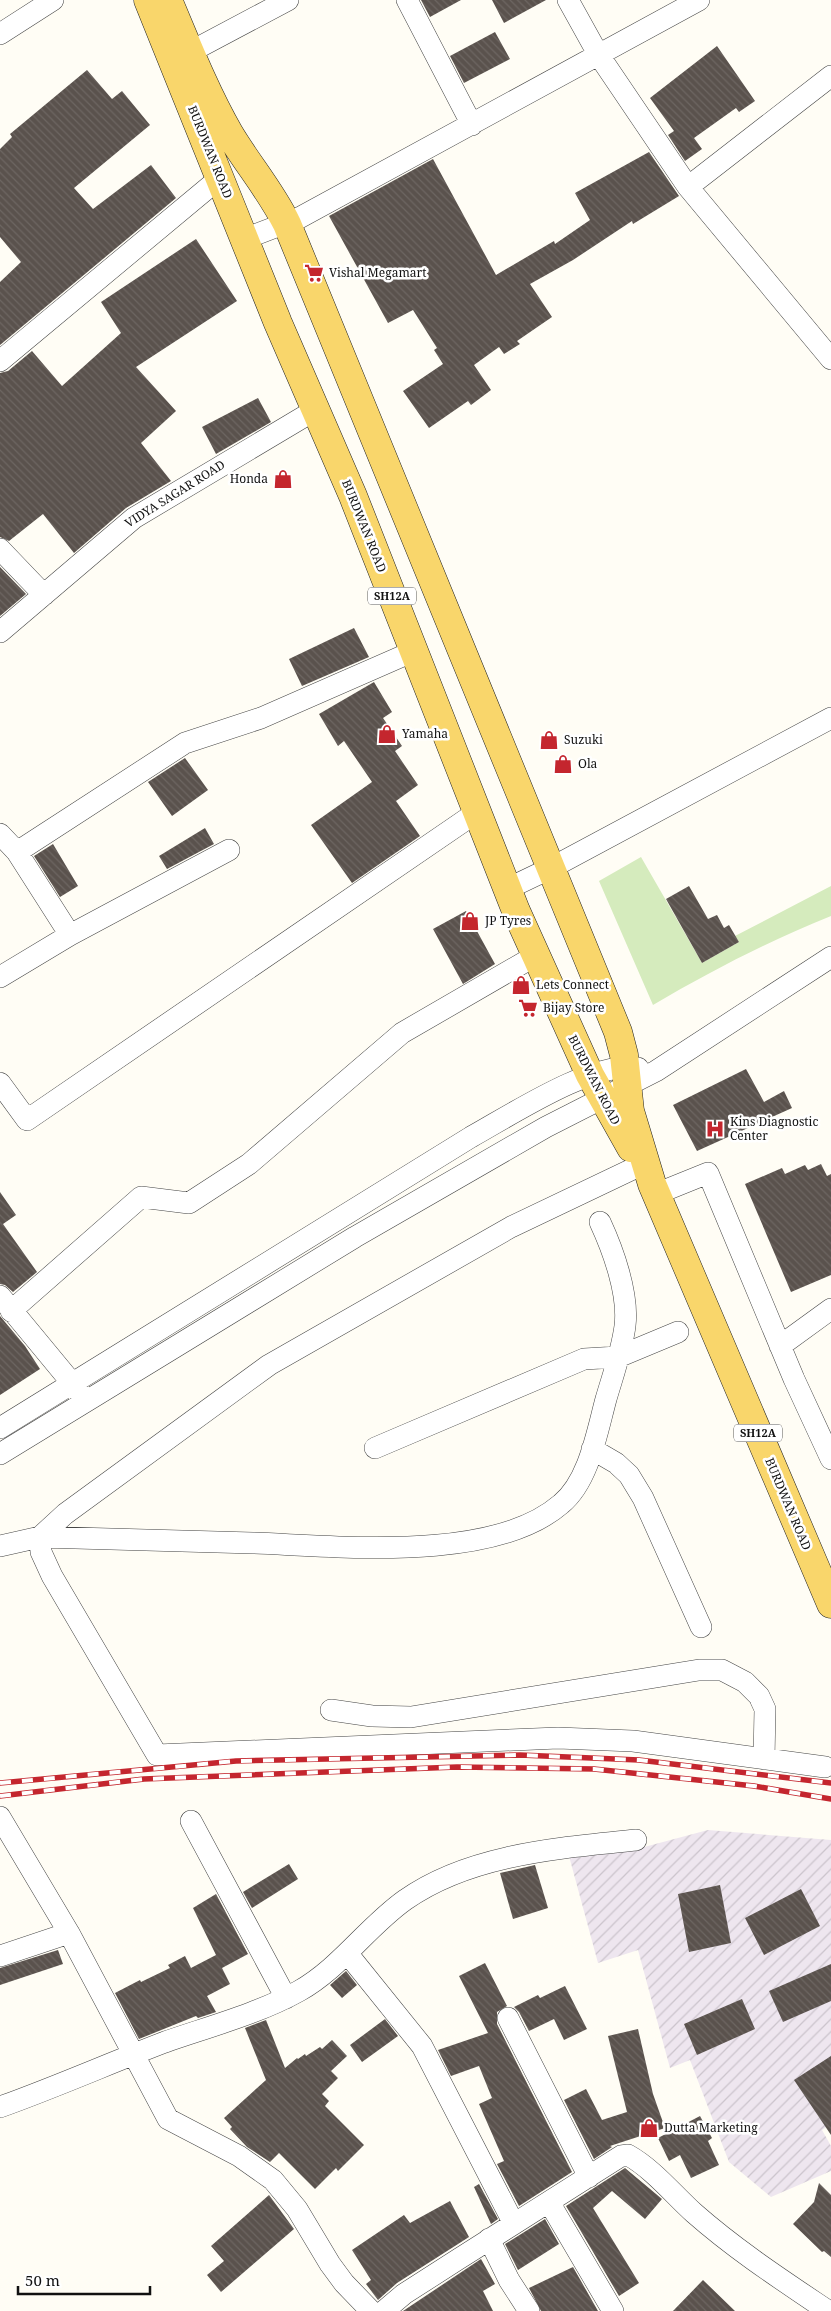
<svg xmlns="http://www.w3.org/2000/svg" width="831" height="2311" viewBox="0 0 831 2311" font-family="'Noto Serif',serif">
  <defs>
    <pattern id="industrial-furrows" width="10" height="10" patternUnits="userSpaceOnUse" patternTransform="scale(1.25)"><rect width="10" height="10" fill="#eee6ef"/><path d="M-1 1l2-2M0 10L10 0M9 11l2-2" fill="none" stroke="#cbc4cc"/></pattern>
    <pattern id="building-back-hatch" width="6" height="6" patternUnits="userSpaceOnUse" patternTransform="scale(1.25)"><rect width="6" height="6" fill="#5a524d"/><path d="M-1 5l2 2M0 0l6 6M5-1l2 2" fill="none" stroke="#6d6662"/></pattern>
  </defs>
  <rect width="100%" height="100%" fill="#fffdf5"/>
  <!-- industrial -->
  <path fill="url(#industrial-furrows)" d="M708,1830l123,10v284l-9,6 9,16v25l-60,26 -42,-35 -39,-102 -20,8 -32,-118 -40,13 -29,-107 64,-6z"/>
  <!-- grass -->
  <path fill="#d5ebbd" d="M641,857l61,106 37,-21 -4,-6 96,-50v30c-62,25 -120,55 -178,89l-54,-124z"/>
  <!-- building -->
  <path fill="url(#building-back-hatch)" d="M421,0h40l-31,17z
    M492,0h54l-42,23z
    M495,32l15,27 -46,24 -14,-27z
    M717,46l38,55 -16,11 -3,-4 -42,30 8,11 -17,12 -17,-26 6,-4 -24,-33z
    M87,70l25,29 10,-8 28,34 -76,63 19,21 58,-44 25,33 -176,147v-63l21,-20 -21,-25v-88l12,-12 -2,-3z
    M649,152l30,44 -46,28 -1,-3 -59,39 -43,24 22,33 -35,24 3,3 -16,10 -5,-7 -25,18 17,25 -20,15 -3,-4 -39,27 -26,-37 40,-27 -9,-14 3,-2 -24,-38 -25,13 -59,-107 104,-57 63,116 58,-34 1,3 35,-24 -15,-27z
    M196,239l41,62 -101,66 40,44 -35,32 30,38 -45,27 -52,45 -31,-39 -34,27 -9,-4v-164l8,-2 24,-20 30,35 59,-53 -20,-31z
    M258,398l13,24 -55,32 -14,-27z
    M0,567l26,27 -26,22z
    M354,628l15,29 -67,29 -13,-27z
    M374,682l18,30 -9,6 19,28 -7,5 23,34 -22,16 24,35 -68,47 -41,-58 61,-43 -28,-41 -6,5 -19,-32z
    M185,758l23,32 -36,26 -24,-34z
    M205,828l9,16 -47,25 -8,-13z
    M53,844l25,42 -18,11 -26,-41z
    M689,886l19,33 9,-4 7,13 5,-3 10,17 -37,21 -36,-64z
    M466,911l29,53 -32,20 -30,-55z
    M746,1069l18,33 20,-11 8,17 -95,43 -24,-46z
    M821,1164l6,12 4,-2v101l-40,17 -46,-108 37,-16 3,6 20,-9 3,5z
    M0,1192l16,23 -13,9 34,48 -24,20 -8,-7 -5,-1z
    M0,1316l25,30 15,23 -40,26z
    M289,1864l9,15 -46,29 -9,-16z
    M535,1865l13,43 -35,11 -13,-46z
    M720,1885l11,58 -42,9 -11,-58z
    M801,1889l19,37 -56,29 -19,-37z
    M216,1894l32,60 -26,14 8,16 -23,12 9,16 -18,6 -2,-2 -57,23 -24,-46 25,-13 1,2 29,-14 -2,-3 17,-9 6,12 25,-13 -23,-47z
    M58,1950l5,14 -63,21v-17z
    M485,1963l22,43 -10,6v12l75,148 -53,34 -22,-42 7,-3 -25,-57 13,-6 -13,-32 -28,10 -13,-26 50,-17 -29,-57z
    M831,1964v37l-48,21 -14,-31z
    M346,1971l11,14 -15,13 -12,-13z
    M565,1986l22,43 -23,11 -10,-21 -25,12 -10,-19 -5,-5 24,-12 2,3z
    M742,1999l13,30 -58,26 -13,-31z
    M385,2019l13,17 -36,26 -12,-17z
    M266,2020l19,48 12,-10 1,1 7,-5 1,2 14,-9 2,2 10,-9 15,16 -16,15 7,7 -16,16 7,7 -4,5 39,39 -26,26 -2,-3 -21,21 -36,-36 -9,9 -23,-15 -17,-18 2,-2 -8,-9 42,-38 -21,-52z
    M638,2029l15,65 12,34 -55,18 2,1 -18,12 -30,-59 22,-11 16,31 25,-8 -19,-76z
    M831,2056v79l-37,-55z
    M700,2116l12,22 -4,3 11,24 -28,13 -11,-23 -11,6 -11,-23z
    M625,2168l37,31 -17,20 -33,-28 -19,17 46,75 -20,13 -53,-90z
    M819,2183l12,12v62l-7,-6 -2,1 -29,-28 21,-22z
    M479,2184l19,35 -7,5 -17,-37z
    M269,2195l25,34 -73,63 -14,-17 17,-14 -13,-15z
    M450,2201l19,36 -72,46 -19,17 -12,-16 5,-4 -19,-30 52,-35 6,8z
    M545,2219l14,25 -41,26 -13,-26z
    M481,2259l14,25 -12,7 10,20h-90z
    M573,2267l25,44h-57l-12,-23z
    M703,2280l32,31h-62z"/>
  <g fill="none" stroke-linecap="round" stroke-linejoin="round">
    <!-- minor casing -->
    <g stroke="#444" stroke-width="22">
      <path id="minor" d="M407,0l65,125
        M568,0l30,54 90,133 143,172
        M0,34l53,-34
        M190,52l98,-52
        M688,187l143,-111
        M244,239l55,-21 400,-218
        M0,361l221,-184
        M0,549l44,46
        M0,632l134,-114 181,-108
        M0,834l17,18 53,83
        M17,852l168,-109 76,-25 153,-67
        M507,889l44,-21 280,-150
        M0,977l70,-42 159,-85
        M0,1083l27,37 450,-308
        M641,1165l-130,62 -242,138 -204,149 -25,23 1,15 11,24 105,179 401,-17 75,3 192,26
        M656,1194l52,-21 86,206 37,80
        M0,1296l81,98
        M11,1311l130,-114 48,6 60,-39 153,-131 133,-77
        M780,1346l51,-37
        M0,1428l471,-291c40,-22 123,-77 167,-69
        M375,1448l209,-89 34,-2 60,-25
        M592,1449l24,14 13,12 14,23 58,129
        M0,1454l355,-217 191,-110 110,-56 175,-114
        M0,1546l40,-9c71,2 142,4 213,6 86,3 240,20 308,-39 28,-23 36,-72 45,-105 7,-24 16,-49 19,-73 4,-32 -12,-76 -25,-104
        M331,1710l41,6 39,1 288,-47h23l23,12 14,14 6,13 -1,50
        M0,1817l69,116 99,186 71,37 34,24 24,29 33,55 14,19 27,28
        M191,1821l95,177
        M347,1953l75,93 92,178
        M0,1956l69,-23
        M508,2018l81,159
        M0,2107c56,-20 110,-44 165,-65 43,-15 95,-29 134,-51 41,-23 68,-64 106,-91 65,-46 155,-52 231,-60
        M549,2202l64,109
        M489,2239l20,41 20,31
        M384,2311l20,-17 53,-34 164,-104 7,-1c25,14 45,39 66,58 42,37 88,67 134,98"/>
    </g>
    <!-- major casing -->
    <g stroke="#222" stroke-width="29">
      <path id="major" d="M148,0l130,323 75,173 163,415 74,164 41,73
        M168,0c19,45 37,91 61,133 19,32 42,58 58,91l331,808 6,23 6,56 22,73 179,420"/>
    </g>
    <!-- minor -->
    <use href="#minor" stroke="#fff" stroke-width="21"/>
    <!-- major -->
    <use href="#major" stroke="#f9d66b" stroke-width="28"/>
    <!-- rail casing -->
    <g stroke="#c4262e" stroke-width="5.5">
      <path id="rail" d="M0,1783l236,-22 284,-6 119,5 192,23
        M0,1796l144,-17 313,-12 137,2 160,17 77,13"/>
    </g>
    <!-- rail -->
    <use href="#rail" stroke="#fff" stroke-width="4" stroke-dasharray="11" stroke-linecap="butt"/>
  </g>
  <!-- icons -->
  <defs>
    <g id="supermarket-bare" transform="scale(1.5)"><path d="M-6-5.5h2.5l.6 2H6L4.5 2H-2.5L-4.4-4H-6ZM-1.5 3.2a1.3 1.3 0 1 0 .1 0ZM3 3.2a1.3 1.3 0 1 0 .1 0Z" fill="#c4262e" stroke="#fff" stroke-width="2.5" paint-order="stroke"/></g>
    <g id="shop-bare" transform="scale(1.5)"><path d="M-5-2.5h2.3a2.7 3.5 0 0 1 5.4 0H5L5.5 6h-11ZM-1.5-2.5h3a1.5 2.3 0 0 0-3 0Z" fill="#c4262e" stroke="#fff" stroke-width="2.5" paint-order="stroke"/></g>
    <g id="hospital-bare" transform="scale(1.5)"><path d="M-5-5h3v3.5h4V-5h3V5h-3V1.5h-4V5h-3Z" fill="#c4262e" stroke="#fff" stroke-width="2.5" paint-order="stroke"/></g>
  </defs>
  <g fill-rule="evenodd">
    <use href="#supermarket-bare" x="314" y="273"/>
    <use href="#shop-bare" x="283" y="479"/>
    <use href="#shop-bare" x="387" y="734"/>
    <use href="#shop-bare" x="549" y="740"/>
    <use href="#shop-bare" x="563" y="764"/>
    <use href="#shop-bare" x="470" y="921"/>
    <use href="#shop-bare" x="521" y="985"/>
    <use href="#supermarket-bare" x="528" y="1008"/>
    <use href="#hospital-bare" x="715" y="1129"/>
    <use href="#shop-bare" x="649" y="2128"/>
  </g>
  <g text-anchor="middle" stroke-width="5" stroke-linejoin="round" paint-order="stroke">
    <!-- shield labels -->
    <g fill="#fff" stroke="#585858" stroke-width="1">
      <rect x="368" y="587.5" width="48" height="17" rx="4"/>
      <rect x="734" y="1424.5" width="48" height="17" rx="4"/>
    </g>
    <g font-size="11" font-weight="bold" fill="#111">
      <text x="392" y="600">SH12A</text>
      <text x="758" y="1437">SH12A</text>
    </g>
    <!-- street labels -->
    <g font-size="12" fill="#111" stroke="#fff">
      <text transform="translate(210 152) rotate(68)" y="4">BURDWAN ROAD</text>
      <text transform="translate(175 494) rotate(-32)" y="4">VIDYA SAGAR ROAD</text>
      <text transform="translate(364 526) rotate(68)" y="4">BURDWAN ROAD</text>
      <text transform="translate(594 1080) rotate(63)" y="4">BURDWAN ROAD</text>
      <text transform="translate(788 1504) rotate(67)" y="4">BURDWAN ROAD</text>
    </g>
    <!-- poi labels -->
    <g font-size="12" fill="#111" stroke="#fff" text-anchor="start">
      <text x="329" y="277">Vishal Megamart</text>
      <text x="268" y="483" text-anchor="end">Honda</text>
      <text x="402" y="738">Yamaha</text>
      <text x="564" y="744">Suzuki</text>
      <text x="578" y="768">Ola</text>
      <text x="485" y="925">JP Tyres</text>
      <text x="536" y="989">Lets Connect</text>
      <text x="543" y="1012">Bijay Store</text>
      <text x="730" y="1126">Kins Diagnostic<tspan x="730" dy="14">Center</tspan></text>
      <text x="664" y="2132">Dutta Marketing</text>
    </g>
  </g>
  <!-- scale -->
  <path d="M18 2286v8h132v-8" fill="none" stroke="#111111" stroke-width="2.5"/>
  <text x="25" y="2286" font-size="15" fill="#111111" stroke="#ffffff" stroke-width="4" paint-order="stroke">50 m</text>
</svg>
